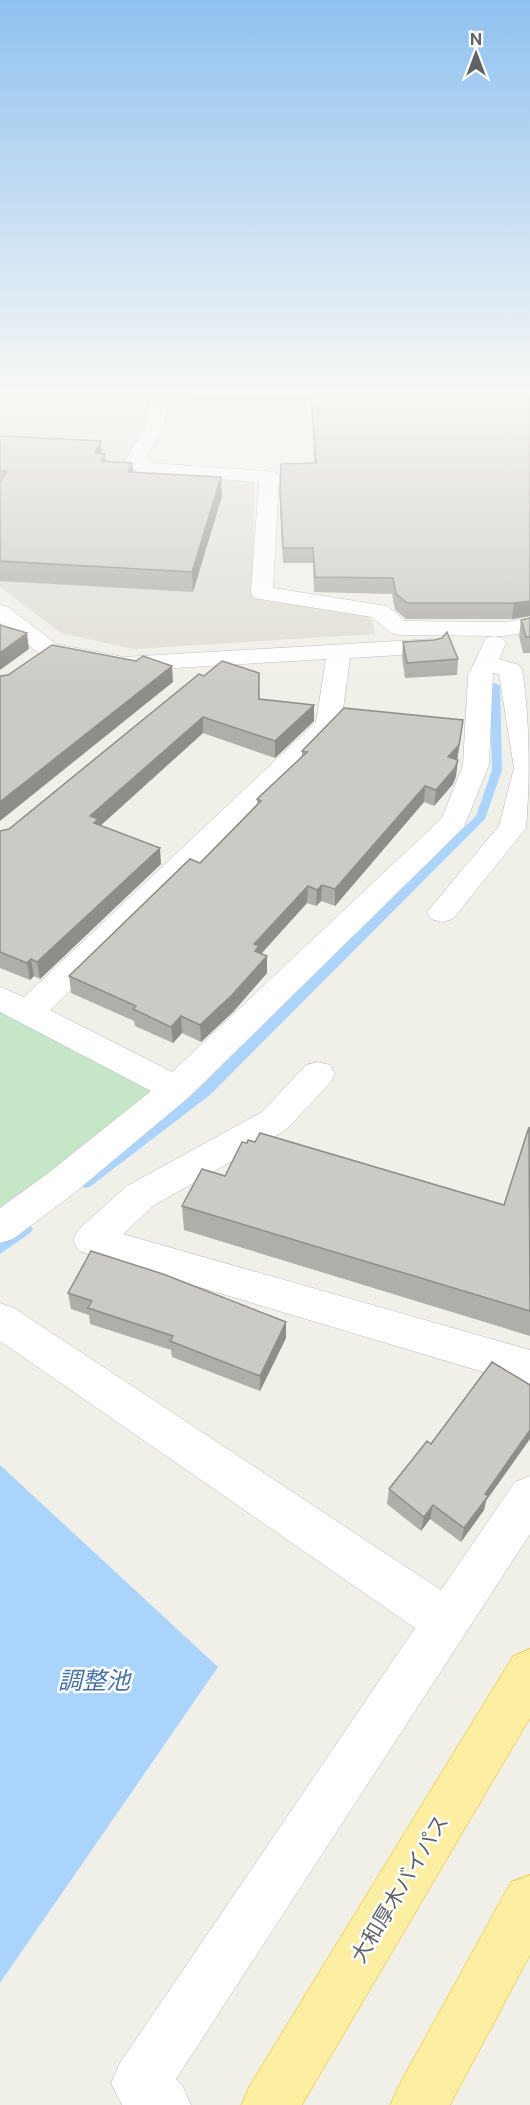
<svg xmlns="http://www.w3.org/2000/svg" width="530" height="2105" viewBox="0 0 530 2105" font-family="'Public Sans','Noto Sans JP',sans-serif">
  <rect width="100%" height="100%" fill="#f0efe8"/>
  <!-- education -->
  <path fill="#e0ded6" d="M0,392h150l3,7 -5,23 -24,40 13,9 107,7 10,4 -1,116 104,14 15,8 3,14 -242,15 -72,-16 -61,-46z"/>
  <!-- green -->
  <path fill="#c5e7c8" d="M0,1011l158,74 -4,11 -154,116z"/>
  <!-- water -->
  <path fill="#abd4fd" d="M0,1465l218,202 -218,316z"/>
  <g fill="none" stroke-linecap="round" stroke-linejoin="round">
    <!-- stream -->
    <path fill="#abd4fd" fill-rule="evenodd" d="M495,683l5,3 2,84 -17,49 -275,276 -119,91 -5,2 -5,-2 -2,-4 2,-4 119,-91 276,-271 16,-46 -2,-84z
      M25,1223l5,2 3,4 -3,4 -30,21v-15z"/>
    <!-- minor casing -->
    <g stroke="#b5b7bb" stroke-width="1">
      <path id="minor" d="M153,392h18l-7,33 -18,34 4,4 119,8 7,2 3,4 -6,111 114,18 18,15 99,1 26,-4v14l-26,4 -105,-1 -8,-2 -19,-16 -118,-19 -3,-5 8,-111 -121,-9 -12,-13 20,-35z
        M0,605l8,2 48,37 68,13 308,-18 8,2 4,5 -4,5 -8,2 -82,5 -9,66 -4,5 -287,281 122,62 270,-254 21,-53 5,-89 18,-38 8,-2 8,2 4,5 -7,16 20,6 3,5c8,46 8,113 4,158l-73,91 -11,3 -11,-3 -4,-7 72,-86 15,-58 -15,-94 -6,-1 -4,92 -25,62 -276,271 -115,96 -60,45 -13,4v-35l47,-34 104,-83 -151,-79v-25l24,10 292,-275 10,-63 -202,12 -83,-16 -41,-32z
        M318,1062l12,3 5,9 -5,9 -44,47 -133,76 -30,28 407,116v36l-451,-135 -6,-11 6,-11 48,-43 135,-74 44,-47z
        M0,1303l14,5 427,282 74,-108 15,-6v58l-354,545 6,6 9,20h-69l-11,-22 9,-20 295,-435 -415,-287z"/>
    </g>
    <!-- trunk casing -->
    <g stroke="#f2b806" stroke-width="1">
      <path id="trunk" d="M530,1649v69l-228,387h-61l9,-20 263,-429z
        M530,1875v80l-80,150h-60l9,-20 112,-203z"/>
    </g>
    <!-- minor -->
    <use href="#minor" fill="#fff" fill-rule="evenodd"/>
    <!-- trunk -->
    <use href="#trunk" fill="#fcefa2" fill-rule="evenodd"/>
  </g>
  <!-- wall -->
  <path fill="#afaea9" d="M190,392h340v224l-18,3h-106l-11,-9 -3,-16 -78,-2 -1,-29h-30l-3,-57v-15l34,-28 -3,-61h-118l-1,-7h-2z
    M0,436l101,5 1,13h3v7l27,2 1,9 89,24 -29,96 -193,-11z
    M530,618v35h-7l-4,-17 2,-16z
    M403,642l55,17 -1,16 -52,3 -3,-21z
    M199,674l115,47 -39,37 -72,-25 -102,92 60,39 -121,115 -6,-3 -4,4 -30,-12v-137l9,-2z
    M461,736l-4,24 -1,16 -3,8 -19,22 -10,-4 -89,104 -14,-5 -5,5 -9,-3 -46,51 6,19 -34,39 -32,30 -19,-9 -9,10 -38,-17 -1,-5 -63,-28 -2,-17 131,-113 57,-59v-5l45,-42v-6z
    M530,1128v208l-346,-106 -2,-24 43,-30 279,29z
    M68,1293l218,29v16l-26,53 -88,-34 -1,-7 -81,-26 -1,-9 -18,-6z
    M389,1489l97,12 -2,9 -23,32 -31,-23 -9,12 -34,-27z"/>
  <!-- shaded-wall -->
  <path fill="#8f8d89" d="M101,441l1,18 3,-5 1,19 -11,-20z
    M132,463l1,19 -5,-10z
    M221,477l1,19 -29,96 -1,-20z
    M530,601v15l-18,3 2,-16z
    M27,633l2,16 -29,21v-17z
    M172,666l1,16 -173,139v-19z
    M314,705v16l-39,37v-17z
    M203,717v16l-104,94 -9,-11z
    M463,720l-2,16 -4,25 -9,-4z
    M458,760l-2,16 -3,8 -19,22 2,-16z
    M425,786l-1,16 -89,104v-17z
    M160,848l1,16 -121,115 -3,-17z
    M322,885l-1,16 -5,5 1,-16z
    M308,886l-1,17 -48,53 -4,12 -1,-24z
    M267,956v17l-34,39 -32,30 -1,-17z
    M31,959l3,17 -4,4 -3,-17z
    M181,1016l1,17 -9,10 -2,-16z
    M286,1322v16l-26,53v-15z
    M530,1430v9l-44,62 -2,9 -23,32 3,-14 21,-34z
    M433,1505l-3,14 -9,12 3,-14z"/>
  <!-- building -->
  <path fill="#cccac4" stroke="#8f8d89" stroke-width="1.5" d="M311,392h219v209l-16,2h-107l-11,-9 -3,-16 -78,-1 -2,-29h-30l-3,-57 1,-27 35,-1z
    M0,436l101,5 -6,12 10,1 -4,7 31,2 -4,9 93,5 -29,95 -192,-11v-79l7,-11h-7z
    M530,618v19h-4l-5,-17z
    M0,625l27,8 -27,20z
    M447,632l11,27 -51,4 -4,-21 31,-2 8,-2z
    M52,645l84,16 7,-5 29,10 -172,136v-126l8,-1z
    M222,661l37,12v26l55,6 -39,36 -72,-24 -113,99 8,3 -4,4 66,25 -123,114 -6,-3 -4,4 -27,-11v-121l9,-2 190,-155 5,2z
    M344,708l119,12 -4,25 -11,12 10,3 -3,8 -19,22 -11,-4 -90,103 -13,-4 -5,5 -9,-4 -54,58 5,2 -4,5 12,5 -35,39 -32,30 -19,-9 -10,11 -38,-18 3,-3 -67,-30 121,-117 10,4 61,-62 -4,-2 50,-47 -5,-1z
    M529,1127l1,184 -348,-105 20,-37 23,7 17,-34 5,1 1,-3 7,2 5,-9 244,72z
    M91,1251l72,23 123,48 -26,54 -90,-35 3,-5 -85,-28 4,-7 -24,-8z
    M492,1362l38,23v45l-45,64 3,2 -24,32 -31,-23 -9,12 -35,-28 38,-48 4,3z"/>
  <!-- sky -->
  <linearGradient id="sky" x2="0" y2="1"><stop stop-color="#8fc1f0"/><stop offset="0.57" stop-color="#f8f8f5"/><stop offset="1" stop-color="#f8f8f5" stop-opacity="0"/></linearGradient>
  <rect width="530" height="686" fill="url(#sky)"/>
  <g text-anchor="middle" stroke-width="5" stroke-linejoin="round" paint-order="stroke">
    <!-- near-street labels -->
    <g font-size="21" fill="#5f6267" stroke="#fff">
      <text transform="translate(400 1889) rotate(-59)" y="7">大和厚木バイパス</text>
    </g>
    <!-- near-water labels -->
    <g font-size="24" font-style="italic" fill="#4672b0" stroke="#fff">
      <text x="94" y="1689">調整池</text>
    </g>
  </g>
  <!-- north arrow -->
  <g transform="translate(476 54)" stroke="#ffffff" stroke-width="4.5" paint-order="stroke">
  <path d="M0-4.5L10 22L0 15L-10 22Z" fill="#5f6267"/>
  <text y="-9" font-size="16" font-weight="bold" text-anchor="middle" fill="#5f6267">N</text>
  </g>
</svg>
